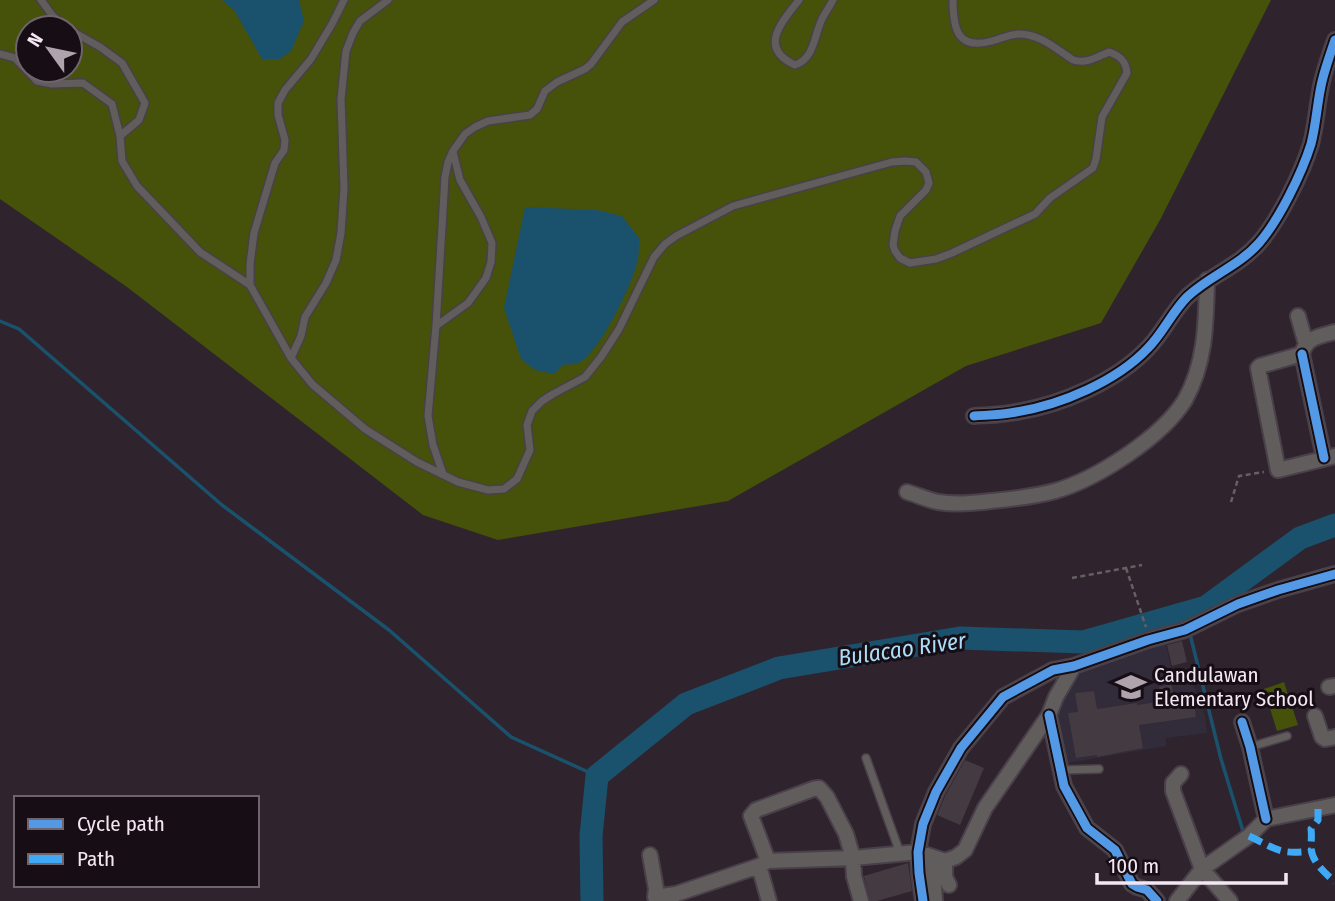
<svg xmlns="http://www.w3.org/2000/svg" width="1335" height="901" viewBox="0 0 1335 901" font-family="'Fira Sans Condensed',sans-serif">
  <rect width="100%" height="100%" fill="#2f242e"/>
  <!-- education -->
  <path fill="#312b3a" d="M1165,639l6,29 21,14 13,34 2,17 -41,5v8l-104,18 -8,-51 9,-21 22,-27z"/>
  <!-- green -->
  <path fill="#46510a" fill-rule="evenodd" d="M0,0h1271l-111,220 -59,103 -135,43 -238,135 -230,39 -75,-25 -296,-228 -127,-88zM28,28h42v42h-42z
    M1284,682l14,43 -21,6 -13,-42z"/>
  <!-- water -->
  <path fill="#1a526d" d="M222,0h77l5,21 -13,30 -11,8h-18l-28,-49z
    M525,207l72,3 25,6 17,22c0,7 0,15 -1,22 -5,23 -38,92 -59,103 -5,2 -12,1 -16,2l-9,9 -19,-4 -14,-11 -17,-51z"/>
  <g fill="none" stroke-linecap="round" stroke-linejoin="round">
    <!-- stream -->
    <path stroke="#1a526d" stroke-width="3.5" d="M0,321l19,8 203,176 167,125 122,107 86,39
      M1185,613l2,10
      M1189,630l32,129 22,72"/>
    <!-- river -->
    <path stroke="#1a526d" stroke-width="23" d="M592,901l-1,-65 6,-60 89,-72 93,-36 181,-30 123,4 123,-35 94,-69 35,-13"/>
  </g>
  <!-- building -->
  <path fill="#433a42" d="M1182,641l5,21 -15,4 -5,-21z
    M1171,684l4,16 18,-3 3,20 -57,8 4,23 -46,9v-2l-21,3 -8,-45 10,-1 -3,-19 19,-2 3,18 40,-6v2l26,-4 -4,-14z
    M965,760l19,8 -24,57 -23,-10 8,-19z
    M908,863l4,28 -35,10h-7l-6,-25z"/>
  <g fill="none" stroke-linecap="round" stroke-linejoin="round">
    <!-- lane casing -->
    <g stroke="#4a4049" stroke-width="10">
      <path id="lane" d="M41,0l11,15 14,13
        M799,0c-18,23 -41,48 -4,65 19,-6 19,-29 27,-46 3,-6 8,-13 11,-19
        M70,30l30,17 22,16 23,40 -6,17 -19,16
        M0,54l15,4 22,23 15,3 31,-1 29,21 8,32 2,25 15,25 63,66 50,33 41,73 21,26 53,45 52,33 41,20 30,8 16,-1 13,-10 13,-29 -3,-25 5,-14 10,-10 11,-7 32,-17 16,-20 18,-28 35,-72 11,-13 11,-8 57,-30 159,-44 13,-1 11,1 10,10 3,11 -3,7 -26,26 -5,15 -2,14 2,6 5,7 10,5 26,-4 16,-6 83,-39 15,-16 43,-30 3,-9 6,-42 25,-44c-1,-12 -7,-17 -18,-21 -12,5 -22,12 -36,8 -17,-11 -33,-26 -54,-26 -9,0 -19,5 -27,7 -35,10 -39,-13 -39,-41
        M250,285v-21l4,-31 21,-70 9,-13 1,-10 -7,-25v-12l7,-13 26,-31 21,-35 12,-24
        M436,326l32,-23 18,-25 5,-16 1,-19 -11,-26 -21,-37 -7,-28
        M291,358l10,-22 4,-19 21,-34 10,-23 5,-27 3,-45 -3,-89 5,-48 7,-18 7,-12 28,-21
        M443,474l-10,-29 -5,-29 8,-90 9,-149 3,-15 5,-11 12,-17 10,-7 13,-6 42,-6 7,-6 8,-18 12,-9 28,-13 6,-5 31,-42 32,-22
        M1250,747l37,-11
        M866,758l34,95
        M1061,770l38,-1"/>
    </g>
    <!-- street casing -->
    <g stroke="#4a4049" stroke-width="18">
      <path id="street" d="M1298,316l8,28
        M1302,354l-42,12 -2,2 20,102 57,-14
        M1302,354l22,104
        M1302,354c4,-17 18,-18 33,-22
        M974,416c14,-1 28,-1 42,-4 45,-7 101,-31 132,-64 15,-15 24,-36 39,-51 22,-21 52,-31 72,-54 20,-23 43,-70 52,-99 5,-19 6,-39 10,-58 3,-15 9,-31 14,-46
        M907,492c10,3 21,8 31,10 18,3 36,1 53,-1 21,-2 43,-4 64,-10 42,-12 107,-54 130,-91 21,-37 21,-79 22,-120
        M1329,687l6,-1
        M1049,715l15,71 23,42 28,22 17,34 5,3 10,3 10,11
        M1315,716l7,21 3,2 10,-2
        M1242,722l8,25 16,72
        M1181,774l-8,9v8l29,78 28,32
        M650,855l6,34 -1,8 21,-3 83,-28 9,-5 85,-3 65,-6 27,9 11,-4 9,-7 20,-42 64,-93 7,-18 18,-31
        M932,857l3,44
        M768,861l-17,-45 5,-6 57,-21 6,-1 8,9 19,37 7,24 1,18 7,25
        M945,861v16l4,8
        M759,866l10,35
        M923,901l-4,-28 -1,-21 5,-28 13,-32 25,-44 42,-51 50,-27 21,-4 74,-26 37,-10 53,-26 40,-14 57,-16
        M1177,901l25,-32 47,-33 17,-17 69,-14"/>
    </g>
    <!-- path -->
    <path stroke="#656062" stroke-width="2.5" stroke-dasharray="5 3.5" stroke-linecap="butt" d="M1231,502l8,-26 25,-4
      M1126,568l20,59
      M1072,578l70,-13"/>
    <!-- lane -->
    <use href="#lane" stroke="#625d5d" stroke-width="7"/>
    <!-- street -->
    <use href="#street" stroke="#625d5d" stroke-width="14"/>
    <!-- quiet -->
    <path stroke="#3fa9f5" stroke-width="7" stroke-dasharray="14 7" stroke-linecap="butt" d="M1318,809v11l-7,9c1,7 0,12 0,19 1,14 14,25 24,34
      M1249,836c28,13 29,19 62,15"/>
    <!-- cycleway casing -->
    <g stroke="#160d15" stroke-width="13">
      <path id="cycleway" d="M1302,354l22,104
        M974,416c14,-1 28,-1 42,-4 45,-7 101,-31 132,-64 15,-15 24,-36 39,-51 22,-21 52,-31 72,-54 20,-23 43,-70 52,-99 5,-19 6,-39 10,-58 3,-15 9,-31 14,-46
        M1049,715l15,71 23,42 28,22 17,34 5,3 10,3 10,11
        M1242,722l8,25 16,72
        M923,901l-4,-28 -1,-21 5,-28 13,-32 25,-44 42,-51 50,-27 21,-4 74,-26 37,-10 53,-26 40,-14 57,-16"/>
    </g>
    <!-- cycleway -->
    <use href="#cycleway" stroke="#5399e6" stroke-width="9"/>
  </g>
  <!-- icons -->
  <defs>
    <g id="school-bare" transform="scale(2.415)"><path d="M0-5L7-2L0 1L-7-2ZM-4 1L0 2.5L4 1V4Q0 6-4 4Z" fill="#afa3ae" stroke="#160d15" stroke-width="2.5" paint-order="stroke"/></g>
  </defs>
  <g fill-rule="evenodd">
    <use href="#school-bare" x="1131" y="687"/>
  </g>
  <g text-anchor="middle" stroke-width="6" stroke-linejoin="round" paint-order="stroke">
    <!-- poi labels -->
    <g font-size="21" fill="#f4e7f3" stroke="#160d15" text-anchor="start">
      <text x="1154" y="682">Candulawan<tspan x="1154" dy="24">Elementary School</tspan></text>
    </g>
    <!-- water labels -->
    <g font-size="23" font-style="italic" fill="#acddf8" stroke="#160d15">
      <text transform="translate(902 649) rotate(-8)" y="8">Bulacao River</text>
    </g>
  </g>
  <!-- legend -->
  <rect x="14" y="796" width="245" height="91" fill="#160d15" stroke="#6f646e" stroke-width="2"/>
  <rect x="28" y="819" width="35" height="10" fill="#5399e6" stroke="#6f646e" stroke-width="2"/>
  <text x="77" y="831" font-size="21" fill="#f4e7f3">Cycle path</text>
  <rect x="28" y="854" width="35" height="10" fill="#3fa9f5" stroke="#6f646e" stroke-width="2"/>
  <text x="77" y="866" font-size="21" fill="#f4e7f3">Path</text>
  <!-- north arrow -->
  <g transform="translate(49 49) rotate(303)"><circle r="33" fill="#160d15" stroke="#6f646e" stroke-width="2"/>
  <path d="M0-5L12 26L0 18L-12 26Z" fill="#afa3ae"/>
  <text y="-10" font-size="19" font-weight="bold" text-anchor="middle" fill="#f4e7f3">N</text>
  </g>
  <!-- scale -->
  <path d="M1097 873v10h189v-10" fill="none" stroke="#f4e7f3" stroke-width="3.5"/>
  <text x="1108" y="873" font-size="21" fill="#f4e7f3" stroke="#160d15" stroke-width="5" paint-order="stroke">100 m</text>
</svg>
